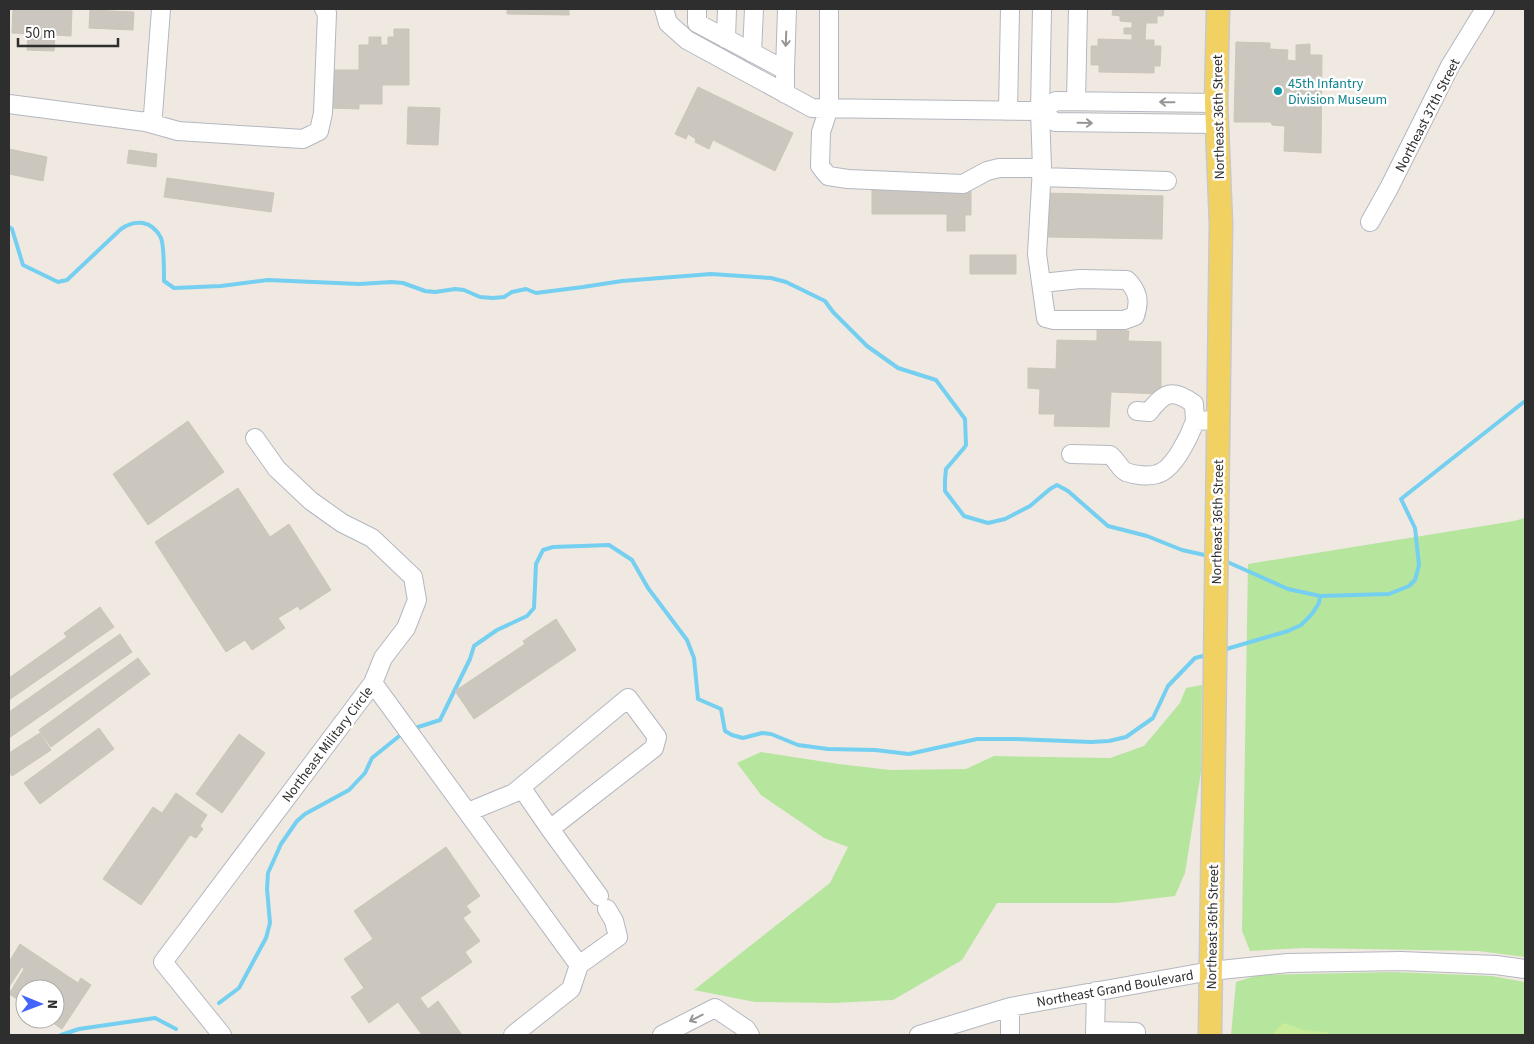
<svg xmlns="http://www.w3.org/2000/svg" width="1534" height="1044" viewBox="0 0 1534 1044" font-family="'Source Sans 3',sans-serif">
  <rect width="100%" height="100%" fill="#efe9e1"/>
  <!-- green -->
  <path fill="#b6e59e" d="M1525,518v439l-47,-6 -175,-3 -53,3 -8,-20 6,-367 266,-43z
    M1202,685l-1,87 -16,101 -10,23 -59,7h-119l-35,57 -69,40 -60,3 -78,-1 -61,-12 136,-107 18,-36 -24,-9 -63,-43 -24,-32 24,-11 78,12 51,6 76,-1 28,-13 116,2 34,-12 36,-43 6,-15z
    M1393,972l99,4 33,6v53h-294l5,-53 22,-7z"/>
  <!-- pitch -->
  <path fill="#c9ec9a" d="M1285,1023l18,7 23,2 5,3h-59l9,-10z"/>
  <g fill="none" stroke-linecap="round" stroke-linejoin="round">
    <!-- stream -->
    <path stroke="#75cff0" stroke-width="4" d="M9,227l3,2 11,36 35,17 9,-2 54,-51c14,-10 31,-9 40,9 3,7 3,34 3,43l10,7 47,-2 47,-6 91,4 33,-2 11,1 22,8 10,1 20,-3 9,1 16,7 13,1 11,-1 8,-5 14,-3 10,4 47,-6 39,-6 89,-7 60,4 15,4 39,19 8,11 34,34 31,22 38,12 29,39 1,26 -2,3 -18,21 -1,11v11l19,25 24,7 17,-4 25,-13 20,-17 7,-4 11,6 40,35 39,10 35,14 27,6
      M1223,560l65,29 32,7 69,-2 20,-8 6,-6 4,-15 -4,-37 -14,-29 124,-98
      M1223,650l65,-19 13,-6 11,-11 7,-11 1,-7
      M412,729l28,-9 30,-61 4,-13 23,-16 30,-14 7,-8 2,-44 7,-14 10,-3 56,-2 23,15 16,28 39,52 7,18 4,41 23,10 4,22 7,4 11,3 19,-5 9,1 27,11 30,4 47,1 34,4 68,-15h37l77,3 18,-1 17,-4 27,-19 15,-32 27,-28 12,-3
      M219,1003l20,-15 27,-50 4,-15 -3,-34 1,-16 13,-29 16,-23 8,-7 44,-24 16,-17 7,-15 31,-25
      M61,1035l18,-6 76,-11 21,11"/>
  </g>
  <!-- building -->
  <path fill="#cbc7bf" stroke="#cbc5ba" d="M13,9h59l-1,27 -16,-1 -1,16 -27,-1 1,-16 -16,-1z
    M507,9h62v6l-62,-1z
    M1113,9h51l-1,7h-6v7h-11l-1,17h9v6h7l-1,20h-6v7l-55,-1v-7h-8v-19h7v-7l34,1v-6h-8v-6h8v-6l-12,-1v-5l-8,-1z
    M90,10l44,2 -1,18 -44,-2z
    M394,29h15v56h-27v19h-23v5l-28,-1v-38h28v-25h10v-8h12v8h7v-8h6z
    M1236,42l34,1v6l18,1 -1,10 9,1v-16l14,-1v11h12l-1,98 -37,-2 1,-25 -13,-1 -1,-3h-37z
    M698,87l95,46 -18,38 -62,-31 -4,9 -14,-7 1,-3 -8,-5 -2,5 -11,-5z
    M408,107l32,1 -2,37 -31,-1z
    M9,149l38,8 -4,24 -34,-7z
    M129,150l28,4 -1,13 -29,-4z
    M167,178l107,15 -3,19 -107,-15z
    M872,190l99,1v24h-6v16h-18v-17h-75z
    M1048,193l115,3 -1,43 -115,-2z
    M970,255h46v19h-46z
    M1097,329l32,2 -1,10 33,1v52l-50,-2 -2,35 -55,-1 1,-12h-16l1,-25 -12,-1v-20l28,1 1,-29 40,1z
    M188,421l36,51 -76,53 -35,-51z
    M238,488l32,49 19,-13 42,66 -31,20 -2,-4 -20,12 7,10 -33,22 -7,-10 -19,12 -71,-110z
    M100,607l14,20 -105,73v-22l58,-41 -3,-4z
    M556,619l20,31 -102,69 -19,-28 70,-47 -2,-3z
    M120,634l12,18 -123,86v-26z
    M138,658l12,16 -99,73 -12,-17z
    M99,728l15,21 -74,55 -16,-21z
    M40,733l11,17 -39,26 -3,-5v-18z
    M239,734l26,19 -43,60 -26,-19z
    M176,793l31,22 -7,11 3,3 -7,9 -6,-3 -49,70 -38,-26 50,-72 9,6z
    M446,847l34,49 -14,10 5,6 -8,6 17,23 -15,11 7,10 -52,36 8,11 10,-8 24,34h-40l-24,-33 -29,21 -18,-26 13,-9 -20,-29 29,-20 -19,-28z
    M20,944l58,39 3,-5 10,7 -29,44 -15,-10h8v-30h-30v15l-16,-10 15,-25 -2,-2 -13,20v-25z"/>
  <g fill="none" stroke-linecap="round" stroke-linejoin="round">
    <!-- minor casing -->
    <g stroke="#b4b7c1" stroke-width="20">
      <path id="minor" d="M664,9l4,14 19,17 125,68 228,3 16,-10 160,2
        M697,9v14l88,47v24
        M829,9v99l-8,24 -1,34 8,10 20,3 115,5 24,-13 12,-3h43
        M726,39l1,-30
        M752,53l2,-44
        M785,70l2,-61
        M1076,101l2,-92
        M9,104l137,18 7,-7 8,-106
        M1008,111l2,-102
        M1040,111l15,11 161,2
        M146,122l32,9 125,8 16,-8 4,-18 4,-100 -3,-4
        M1041,177l126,4
        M1370,222l19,-34 61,-122 35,-57
        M1042,283l38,-4 47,1c11,11 13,21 8,36l-11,4h-70l-8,-2 -9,-64 5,-86 -2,-57 2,-102
        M1137,411l12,1c15,-20 24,-24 45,-8l1,17
        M1071,454l39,1c6,4 10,14 16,17 8,3 23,5 31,2 17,-4 33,-39 38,-53l23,-1
        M373,683l206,282
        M468,812l46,-19 114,-95 29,39 -3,11 -104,81 -29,-42
        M550,829l49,67
        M1010,1007v28
        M1096,1031l40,1v3
        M222,1035l-59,-73 210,-279 10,-25 23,-30 11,-28 -4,-23 -41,-39 -30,-15 -31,-22 -34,-32 -22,-31
        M513,1035l58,-46 8,-24 39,-28 -4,-16 -7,-12
        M662,1035l53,-27 31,21 4,6
        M919,1035l91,-28 201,-36 77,-8 113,-2 95,4 29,4
        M1095,1035l1,-44"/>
    </g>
    <!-- major casing -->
    <g stroke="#c9c9c9" stroke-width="25">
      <path id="major" d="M1210,1035l11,-811 -5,-121 2,-94"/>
    </g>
    <!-- minor -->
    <use href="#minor" stroke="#fff" stroke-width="18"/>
    <!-- major -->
    <use href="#major" stroke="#f2d163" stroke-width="22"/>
  </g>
  <!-- one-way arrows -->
  <defs><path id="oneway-shaft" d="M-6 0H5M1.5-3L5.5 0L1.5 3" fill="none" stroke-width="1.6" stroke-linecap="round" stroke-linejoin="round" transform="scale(1.25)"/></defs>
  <g stroke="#969696">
    <use href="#oneway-shaft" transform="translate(786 39) rotate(92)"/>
    <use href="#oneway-shaft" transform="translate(1167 102) rotate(-179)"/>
    <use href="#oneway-shaft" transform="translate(1085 123) rotate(1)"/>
    <use href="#oneway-shaft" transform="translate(696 1018) rotate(153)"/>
  </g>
  <!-- markers -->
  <circle fill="#0f9aa8" stroke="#fff" stroke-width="2" cx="1278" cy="91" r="5"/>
  <g text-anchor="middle" stroke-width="5" stroke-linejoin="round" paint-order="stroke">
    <!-- culture labels -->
    <g font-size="14" fill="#0d838f" stroke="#fff" text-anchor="start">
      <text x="1288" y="88">45th Infantry<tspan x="1288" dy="16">Division Museum</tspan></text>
    </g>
    <!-- street labels -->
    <g font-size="14" fill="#2e2e2e" stroke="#fff">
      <text transform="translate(1427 115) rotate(-63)" y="5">Northeast 37th Street</text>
      <text transform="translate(1218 117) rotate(-91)" y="5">Northeast 36th Street</text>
      <text transform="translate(1217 522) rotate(-89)" y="5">Northeast 36th Street</text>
      <text transform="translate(327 744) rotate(-53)" y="5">Northeast Military Circle</text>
      <text transform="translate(1212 927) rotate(-89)" y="5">Northeast 36th Street</text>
      <text transform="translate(1115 988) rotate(-10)" y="5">Northeast Grand Boulevard</text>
    </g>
  </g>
  <!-- border -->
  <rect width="1534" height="1044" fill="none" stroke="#2e2e2e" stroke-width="20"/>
  <!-- north arrow -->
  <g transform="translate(40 1004) rotate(91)"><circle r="24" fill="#ffffff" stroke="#ababab"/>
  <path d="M0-4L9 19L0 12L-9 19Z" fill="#4264fb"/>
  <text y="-8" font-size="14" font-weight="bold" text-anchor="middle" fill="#2e2e2e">N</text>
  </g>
  <!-- scale -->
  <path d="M18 38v8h100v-8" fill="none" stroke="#2e2e2e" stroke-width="2.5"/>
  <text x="25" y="38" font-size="15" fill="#2e2e2e" stroke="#ffffff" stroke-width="4" paint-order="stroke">50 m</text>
</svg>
